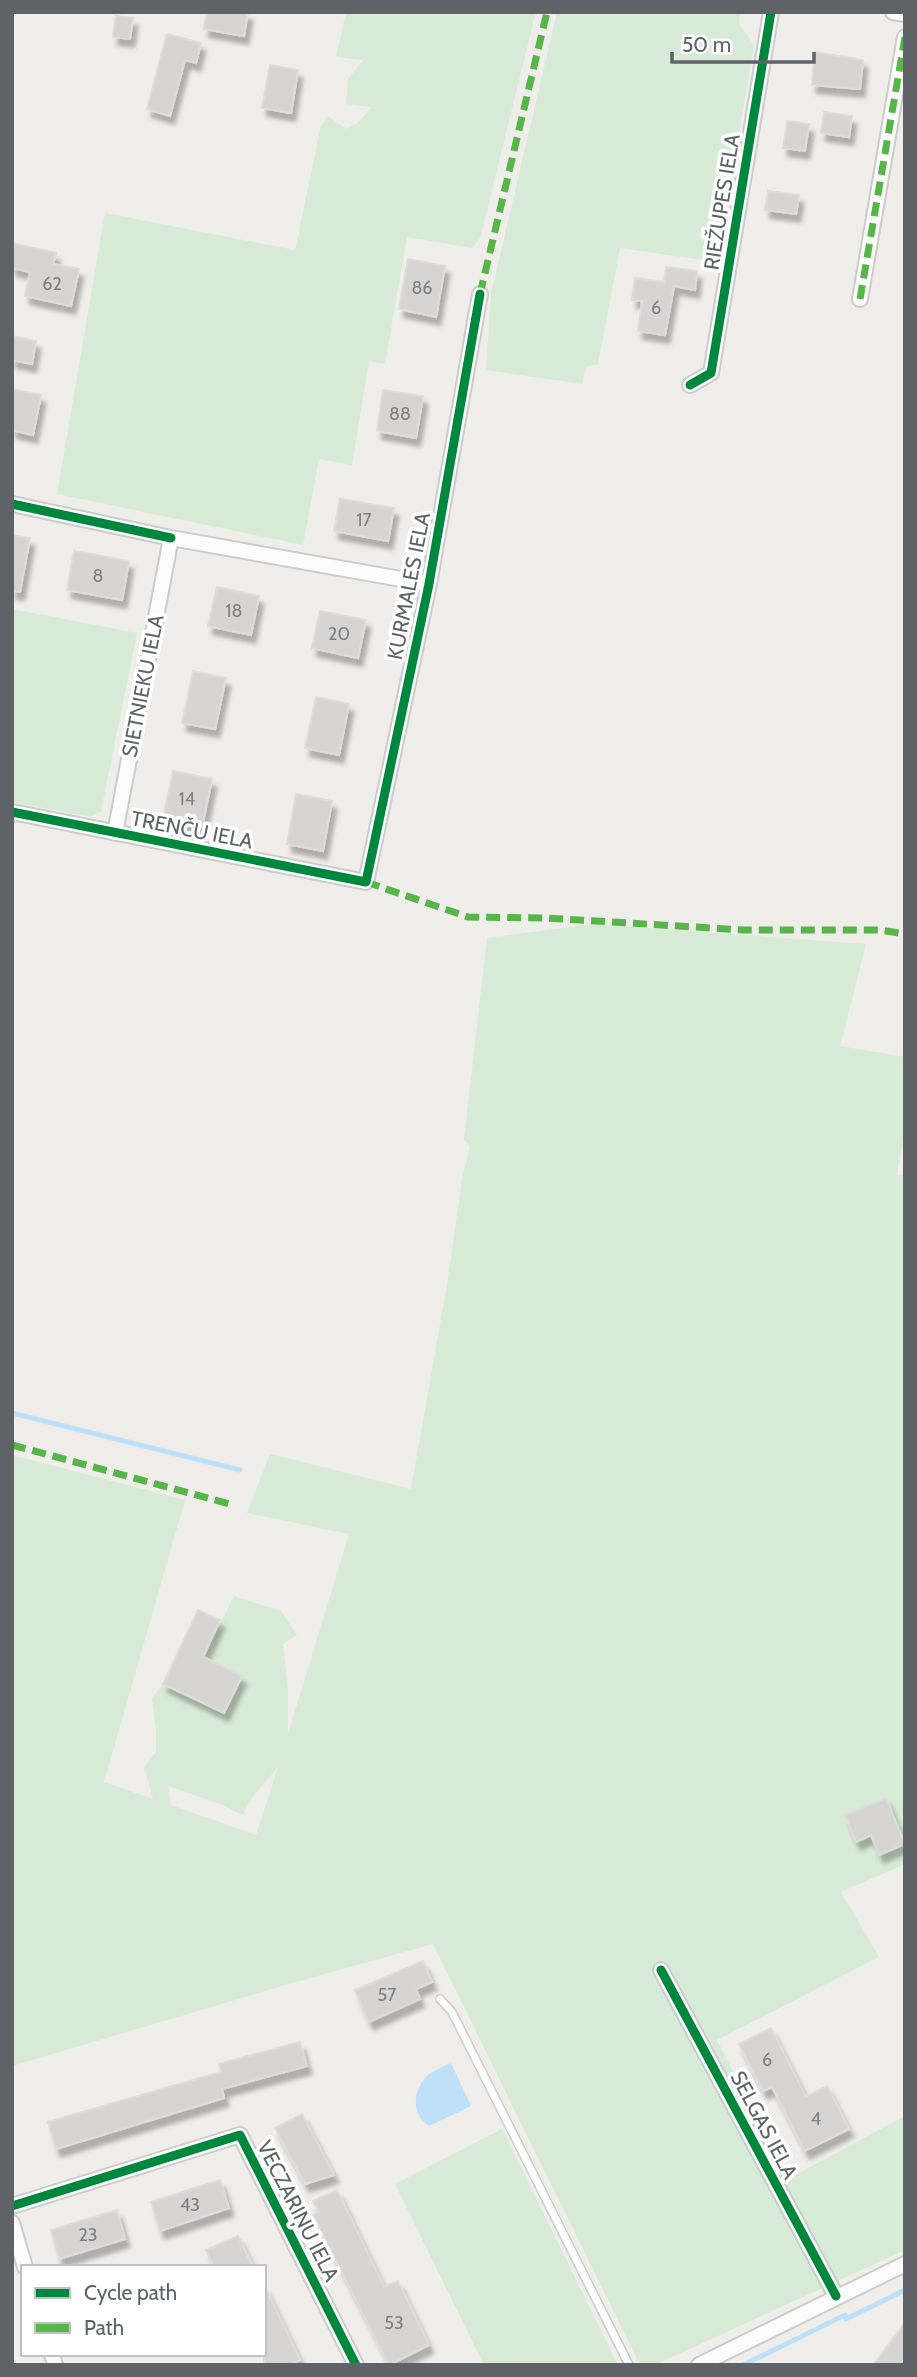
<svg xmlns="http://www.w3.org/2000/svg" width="917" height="2377" viewBox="0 0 917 2377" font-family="Cabin,sans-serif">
  <defs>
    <filter id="shadow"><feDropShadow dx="4.5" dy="8" stdDeviation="2" flood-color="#0004"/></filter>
  </defs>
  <rect width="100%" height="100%" fill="#efeeea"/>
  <!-- green -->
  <path fill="#d8ebd6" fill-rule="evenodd" d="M346,12h190l-56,226 -8,10 -65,-11 -22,127 -16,-3 -17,104 -33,-6 -16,86 -246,-51 48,-281 190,37 26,-124 7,-10 18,13 11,-6 15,-16 -26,-3 2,-25 15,-19 -27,-3z
    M557,12h183l-1,12 15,21 -37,217 -97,-14 -22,116 -13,3 -3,17 -96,-14 5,-76z
    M12,609l125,24 -36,178 -10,6 -79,-15v-83l2,-10 -2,-1z
    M592,924l274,20 -26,102 65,11v71l-8,47 8,1v688l-64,28 38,65 -162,83 71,139 117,-63v134l-250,115h-15l-207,-421 -141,39 -280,83v-611l173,45 -81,282 49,17 -9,-32 12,-15v-22l-4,-32 11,-14 22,10 49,-98 47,15 16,24 -14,9 5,47v43l61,-200 -102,-21 23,-59 141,35 36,-204 15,-106 8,-33 -6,-7 23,-201zM278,1767l-22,68 -85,-30 -3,-19 55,19 19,10 10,-17z
    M502,2129l116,236h-134l-89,-181z"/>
  <!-- water -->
  <path fill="#bfe0f9" d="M451,2063l20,43 -42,20c-17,-11 -17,-34 -3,-49 6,-6 17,-10 25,-14z"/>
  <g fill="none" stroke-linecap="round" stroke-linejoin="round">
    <!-- stream -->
    <path stroke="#bfe0f9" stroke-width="5" d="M12,1413l228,57
      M743,2365l102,-50 1,4 59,-29"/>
  </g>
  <!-- building -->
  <path fill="#d6d5d3" stroke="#deddd9" stroke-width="2" filter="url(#shadow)" d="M207,12h41l-4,24 -40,-7z
    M116,16l17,2 -3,21 -17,-2z
    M167,34l34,9 -5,20 -11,-3 -15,56 -23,-7z
    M815,52l48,8 -3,29 -48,-4z
    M270,65l28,5 -7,43 -29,-5z
    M824,112l28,4 -3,21 -28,-4z
    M787,121l22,3 -4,27 -22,-3z
    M768,191l31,4 -3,19 -31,-4z
    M12,243l44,10 -3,11 26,5 -8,37 -46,-10 5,-24 -18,-4z
    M408,259l37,7 -9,51 -37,-8z
    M666,267l31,4 -2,19 -21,-4 -9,49 -27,-4 4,-30 -10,-1 3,-22 29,4z
    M12,336l24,5 -4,23 -20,-4z
    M12,389l29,6 -8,40 -21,-5z
    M383,390l40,6 -7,42 -39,-7z
    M340,499l54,9 -6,33 -54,-10z
    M12,535l18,3 -10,54 -8,-1z
    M74,551l55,10 -7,39 -55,-10z
    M217,587l42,9 -8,39 -43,-9z
    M320,611l46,9 -8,38 -46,-10z
    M193,671l33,7 -11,51 -33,-6z
    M316,697l33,7 -10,51 -34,-7z
    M173,771l39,8 -10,48 -39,-8z
    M296,794l36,7 -9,50 -36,-7z
    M198,1610l22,10 -17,37 39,19 -18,37 -61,-29z
    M886,1798l19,46 -26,11 -8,-20 -15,7 -11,-27z
    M423,1961l9,21 -16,7 4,10 -51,23 -14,-32z
    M771,2028l35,69 21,-11 22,43 -44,22 -33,-64 -9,4 -24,-47z
    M300,2042l7,24 -85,23 2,9 -168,51 -8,-27 173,-50 -2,-8z
    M302,2114l32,61 -29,9 -30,-56z
    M220,2180l9,28 -69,23 -9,-29z
    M337,2190l47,97 14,-6 31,64 -40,20 -76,-150 6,-3 -6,-11z
    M117,2210l8,29 -66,20 -8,-29z
    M238,2236l15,31h-39l-8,-17z
    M264,2285l36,75 -12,5h-24z
    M905,2323v42h-32z"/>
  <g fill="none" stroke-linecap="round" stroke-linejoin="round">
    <!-- lane casing -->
    <g stroke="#cbcccc" stroke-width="10">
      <path id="lane" d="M440,1999l12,13 177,353"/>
    </g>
    <!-- street casing -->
    <g stroke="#cbcccc" stroke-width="18">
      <path id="street" d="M893,12l12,2
        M860,299l45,-262
        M690,385l21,-12 60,-361
        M12,504l159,34
        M12,812l354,70 63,-298 51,-290
        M115,833l56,-295 258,46
        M661,1970l175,326
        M12,2206l228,-71 116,230
        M12,2223l13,44
        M52,2354l3,11
        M699,2365l206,-101"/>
    </g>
    <!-- lane -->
    <use href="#lane" stroke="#fdfcfc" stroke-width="7"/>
    <!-- street -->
    <use href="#street" stroke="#fdfcfc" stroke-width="14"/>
    <!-- quiet -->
    <path stroke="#58b549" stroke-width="7" stroke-dasharray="14 7" stroke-linecap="butt" d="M480,294l67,-282
      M860,299l45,-262
      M366,882l102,35 79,1 196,12h137l25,4
      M12,1445l218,59"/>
    <!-- cycleway casing -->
    <g stroke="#fff" stroke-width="13">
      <path id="cycleway" d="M690,385l21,-12 60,-361
        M12,504l159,34
        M12,812l354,70 63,-298 51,-290
        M661,1970l175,326
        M12,2206l228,-71 116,230"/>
    </g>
    <!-- cycleway -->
    <use href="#cycleway" stroke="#00873e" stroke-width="9"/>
  </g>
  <g text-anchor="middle" stroke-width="7" stroke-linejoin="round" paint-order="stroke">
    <!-- number labels -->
    <g font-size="18" fill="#7e8184">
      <text x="52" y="290">62</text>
      <text x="422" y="294">86</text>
      <text x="656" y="314">6</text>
      <text x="400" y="420">88</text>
      <text x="364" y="526">17</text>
      <text x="98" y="582">8</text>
      <text x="234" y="617">18</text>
      <text x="339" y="640">20</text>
      <text x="187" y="805">14</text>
      <text x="387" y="2001">57</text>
      <text x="767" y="2066">6</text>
      <text x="816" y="2125">4</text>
      <text x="190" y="2211">43</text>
      <text x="88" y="2241">23</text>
      <text x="394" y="2329">53</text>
    </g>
    <!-- street labels -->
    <g font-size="21" fill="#5f6368" stroke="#fff">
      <text transform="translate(722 202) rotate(-81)" y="7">RIEŽUPES IELA</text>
      <text transform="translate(409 586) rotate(-79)" y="7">KURMALES IELA</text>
      <text transform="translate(143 686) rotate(-79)" y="7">SIETNIEKU IELA</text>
      <text transform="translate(192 830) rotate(11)" y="7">TRENČU IELA</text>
      <text transform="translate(764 2125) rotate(62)" y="7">SELGAS IELA</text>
      <text transform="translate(298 2211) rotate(63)" y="7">VECZARIŅU IELA</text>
    </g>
  </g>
  <!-- border -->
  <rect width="917" height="2377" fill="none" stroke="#5f6368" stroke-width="28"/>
  <!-- legend -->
  <rect x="21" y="2265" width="245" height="91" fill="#ffffff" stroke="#bfc1c3" stroke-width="2"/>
  <rect x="35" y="2288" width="35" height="10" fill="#00873e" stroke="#bfc1c3" stroke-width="2"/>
  <text x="84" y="2300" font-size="21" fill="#5f6368">Cycle path</text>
  <rect x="35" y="2323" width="35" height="10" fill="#58b549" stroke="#bfc1c3" stroke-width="2"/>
  <text x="84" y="2335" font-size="21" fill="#5f6368">Path</text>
  <!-- scale -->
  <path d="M672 52v10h142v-10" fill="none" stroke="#5f6368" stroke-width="3.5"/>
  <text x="682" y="52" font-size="21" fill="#5f6368" stroke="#ffffff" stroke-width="5" paint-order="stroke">50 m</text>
</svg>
